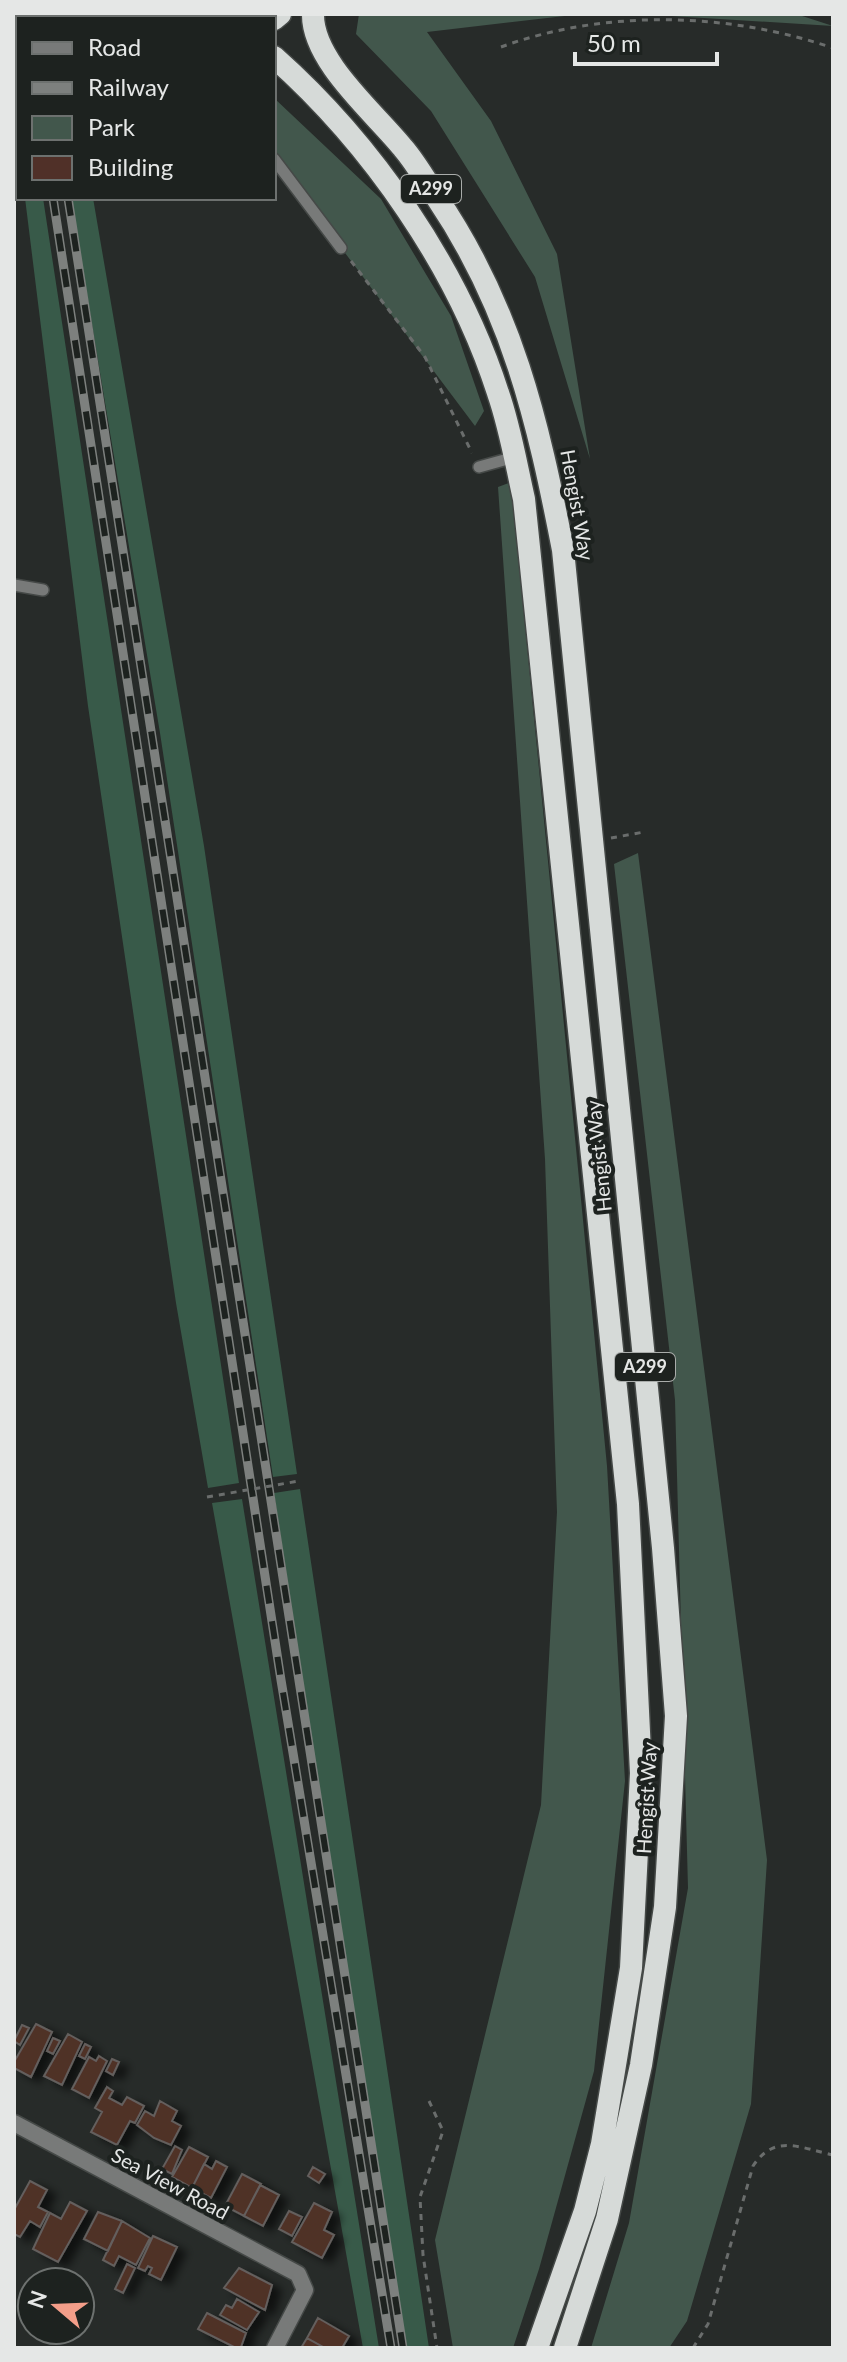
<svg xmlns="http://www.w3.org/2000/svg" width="847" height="2362" viewBox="0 0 847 2362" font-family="Lato,sans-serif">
  <defs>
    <filter id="shadow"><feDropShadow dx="9" dy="5" stdDeviation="4" flood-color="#0009"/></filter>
  </defs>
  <rect width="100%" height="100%" fill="#272b29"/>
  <!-- green -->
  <path fill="#42574c" d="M359,14h223l-155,18 64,89 66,133 33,205 -55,-182 -104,-166 -75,-77z
    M639,14h157l37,12z
    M274,98l107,101 70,117 33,95 -9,15 -190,-253 -11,-6z
    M511,482l96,984 18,315 -31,290 -55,198 -26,79h-60l-18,-108 106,-435 16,-293 -12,-353 -47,-672z
    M638,853l129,1007 -16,244 -64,217 -18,27h-78l38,-125 59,-335 -13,-488 -61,-536z"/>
  <!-- forest -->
  <path fill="#385a49" d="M25,198h18l196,1285 -31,5 -32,-185 -88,-597z
    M71,198h22l111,648 93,628 -24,3 -113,-744z
    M300,1489l129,859h-25l-130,-855z
    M242,1499l137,849h-16l-151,-845z"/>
  <!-- building -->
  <path fill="#503028" stroke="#645f5d" stroke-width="2" filter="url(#shadow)" d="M36,2024l16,8 -21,45 -17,-9v-6z
    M22,2025l7,3 -9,17 -6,-4z
    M68,2034l14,8 -20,43 -18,-9z
    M53,2038l7,3 -7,13 -6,-3z
    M85,2044l6,3 -6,12 -6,-3z
    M99,2056l8,5 -18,37 -17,-9 17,-32 7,4z
    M112,2059l7,3 -6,13 -7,-4z
    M107,2087l6,4 -4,7 13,7 5,-8 17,9 -9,17 -5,-2 -13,24 -26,-13 11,-20 -7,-4z
    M160,2101l17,10 -5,10 9,5 -10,19 -17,-7 -17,-13 8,-14 9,5z
    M175,2146l7,4 -10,24 -10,-5z
    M189,2147l19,10 -16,31 -20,-11z
    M216,2161l11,6 -16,31 -19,-10 12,-24 8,5z
    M313,2167l12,7 -6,9 -11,-7z
    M242,2174l19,10 -17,32 -19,-10z
    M30,2181l17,9 -9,17 10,5 -8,15 -10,-6 -10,16 -6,-3v-24z
    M260,2185l19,10 -16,31 -19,-10z
    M70,2202l17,9 -29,51 -25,-13 17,-36 11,6z
    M314,2203l18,9 -8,18 10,5 -12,23 -30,-16z
    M289,2211l13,6 -10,19 -13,-7z
    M98,2212l24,9 -14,30 -24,-12z
    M122,2221l28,17 -14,27 -17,-9 -5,10 -11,-6z
    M153,2236l24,11 -16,33 -12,-6 3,-6 -4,-2 -3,5 -7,-3z
    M127,2264l8,4 -12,25 -8,-4z
    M239,2268l33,17 -7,25 -41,-22z
    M237,2299l22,13 -12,18 -27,-15 6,-10 6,3z
    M207,2313l39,20 -5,14 -5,1 -38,-19z
    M318,2318l31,18 -7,12h-17l-18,-10z
    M307,2338l18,10h-24z"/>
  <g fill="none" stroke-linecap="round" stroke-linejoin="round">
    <!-- service casing -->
    <g stroke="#454947" stroke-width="14">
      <path id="service" d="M130,14v4
        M274,159l67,89
        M14,164l4,-3
        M479,467l36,-10
        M14,585l29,5"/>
    </g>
    <!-- minor casing -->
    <g stroke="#454947" stroke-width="19">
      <path id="minor" d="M14,2123l284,151 7,16 -30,58"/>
    </g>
    <!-- trunk casing -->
    <g stroke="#454947" stroke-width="25">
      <path id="trunk" d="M221,14l8,4
        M313,14c-1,47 62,99 90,134 13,15 23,33 34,50 75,111 101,223 126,352l100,998 13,168 -11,191 -24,158 -34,154 -42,129
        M274,19l6,-5
        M274,57c98,87 184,211 224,336 12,34 18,71 26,106l104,1005 13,269 -10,195 -29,176 -17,67 -48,137"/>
    </g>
    <!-- path -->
    <path stroke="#6a6d6c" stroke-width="3" stroke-dasharray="6 6" stroke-linecap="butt" d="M501,47c104,-38 227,-35 332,1
      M351,261l74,96 47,96
      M611,838l33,-6
      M429,2101l14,30 -23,66 3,58 14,93
      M693,2348l15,-24 45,-158c22,-33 47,-18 80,-11"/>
    <!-- service -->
    <use href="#service" stroke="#787a79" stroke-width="11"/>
    <!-- minor -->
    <use href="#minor" stroke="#787a79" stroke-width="16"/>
    <!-- trunk -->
    <use href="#trunk" stroke="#d6dad8" stroke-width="22"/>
    <!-- rail casing -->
    <g stroke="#7d807e" stroke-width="9">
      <path id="rail" d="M24,14l1,4
        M39,14v4
        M53,198l228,1482 110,668
        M68,198l335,2150"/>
    </g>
    <!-- rail -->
    <use href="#rail" stroke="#1d221f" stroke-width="6" stroke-dasharray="18" stroke-linecap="butt"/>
    <!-- path-bridge -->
    <path stroke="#6a6d6c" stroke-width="3" stroke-dasharray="6 6" stroke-linecap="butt" d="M207,1497l92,-16"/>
  </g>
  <g text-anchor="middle" stroke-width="8" stroke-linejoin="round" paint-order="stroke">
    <!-- shield labels -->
    <g fill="#1d221f" stroke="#a9acaa" stroke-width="2">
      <rect x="401" y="175" width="60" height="28" rx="6"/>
      <rect x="615" y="1353" width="60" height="28" rx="6"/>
    </g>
    <g font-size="18" font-weight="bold" fill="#e5e7e6">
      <text x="431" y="195">A299</text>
      <text x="645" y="1373">A299</text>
    </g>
    <!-- street labels -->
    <g font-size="20" fill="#e5e7e6" stroke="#1d221f">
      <text transform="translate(577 505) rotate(80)" y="7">Hengist Way</text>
      <text transform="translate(599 1156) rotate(-96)" y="7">Hengist Way</text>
      <text transform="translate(647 1798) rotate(-87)" y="7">Hengist Way</text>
      <text transform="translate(170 2184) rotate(28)" y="7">Sea View Road</text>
    </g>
  </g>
  <!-- border -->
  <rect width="847" height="2362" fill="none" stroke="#e5e7e6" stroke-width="32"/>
  <!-- legend -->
  <rect x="16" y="16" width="260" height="184" fill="#1d221f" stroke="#6d716f" stroke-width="2"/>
  <rect x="32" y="42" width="40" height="12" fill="#787a79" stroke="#6d716f" stroke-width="2"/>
  <text x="88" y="56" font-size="24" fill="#e5e7e6">Road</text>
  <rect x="32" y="82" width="40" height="12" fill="#7d807e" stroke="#6d716f" stroke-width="2"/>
  <text x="88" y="96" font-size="24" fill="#e5e7e6">Railway</text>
  <rect x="32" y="116" width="40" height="24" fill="#42574c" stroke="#6d716f" stroke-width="2"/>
  <text x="88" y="136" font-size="24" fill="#e5e7e6">Park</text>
  <rect x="32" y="156" width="40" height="24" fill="#503028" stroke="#6d716f" stroke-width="2"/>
  <text x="88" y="176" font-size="24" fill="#e5e7e6">Building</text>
  <!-- north arrow -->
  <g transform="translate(56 2306) rotate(289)"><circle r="38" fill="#1d221f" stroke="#6d716f" stroke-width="2"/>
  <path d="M0-6L14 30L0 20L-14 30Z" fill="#f49e89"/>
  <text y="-12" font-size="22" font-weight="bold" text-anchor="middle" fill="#e5e7e6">N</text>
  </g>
  <!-- scale -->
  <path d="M575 52v12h142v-12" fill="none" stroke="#e5e7e6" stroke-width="4"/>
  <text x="587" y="52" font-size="24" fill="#e5e7e6" stroke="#1d221f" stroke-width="6" paint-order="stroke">50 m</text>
</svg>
